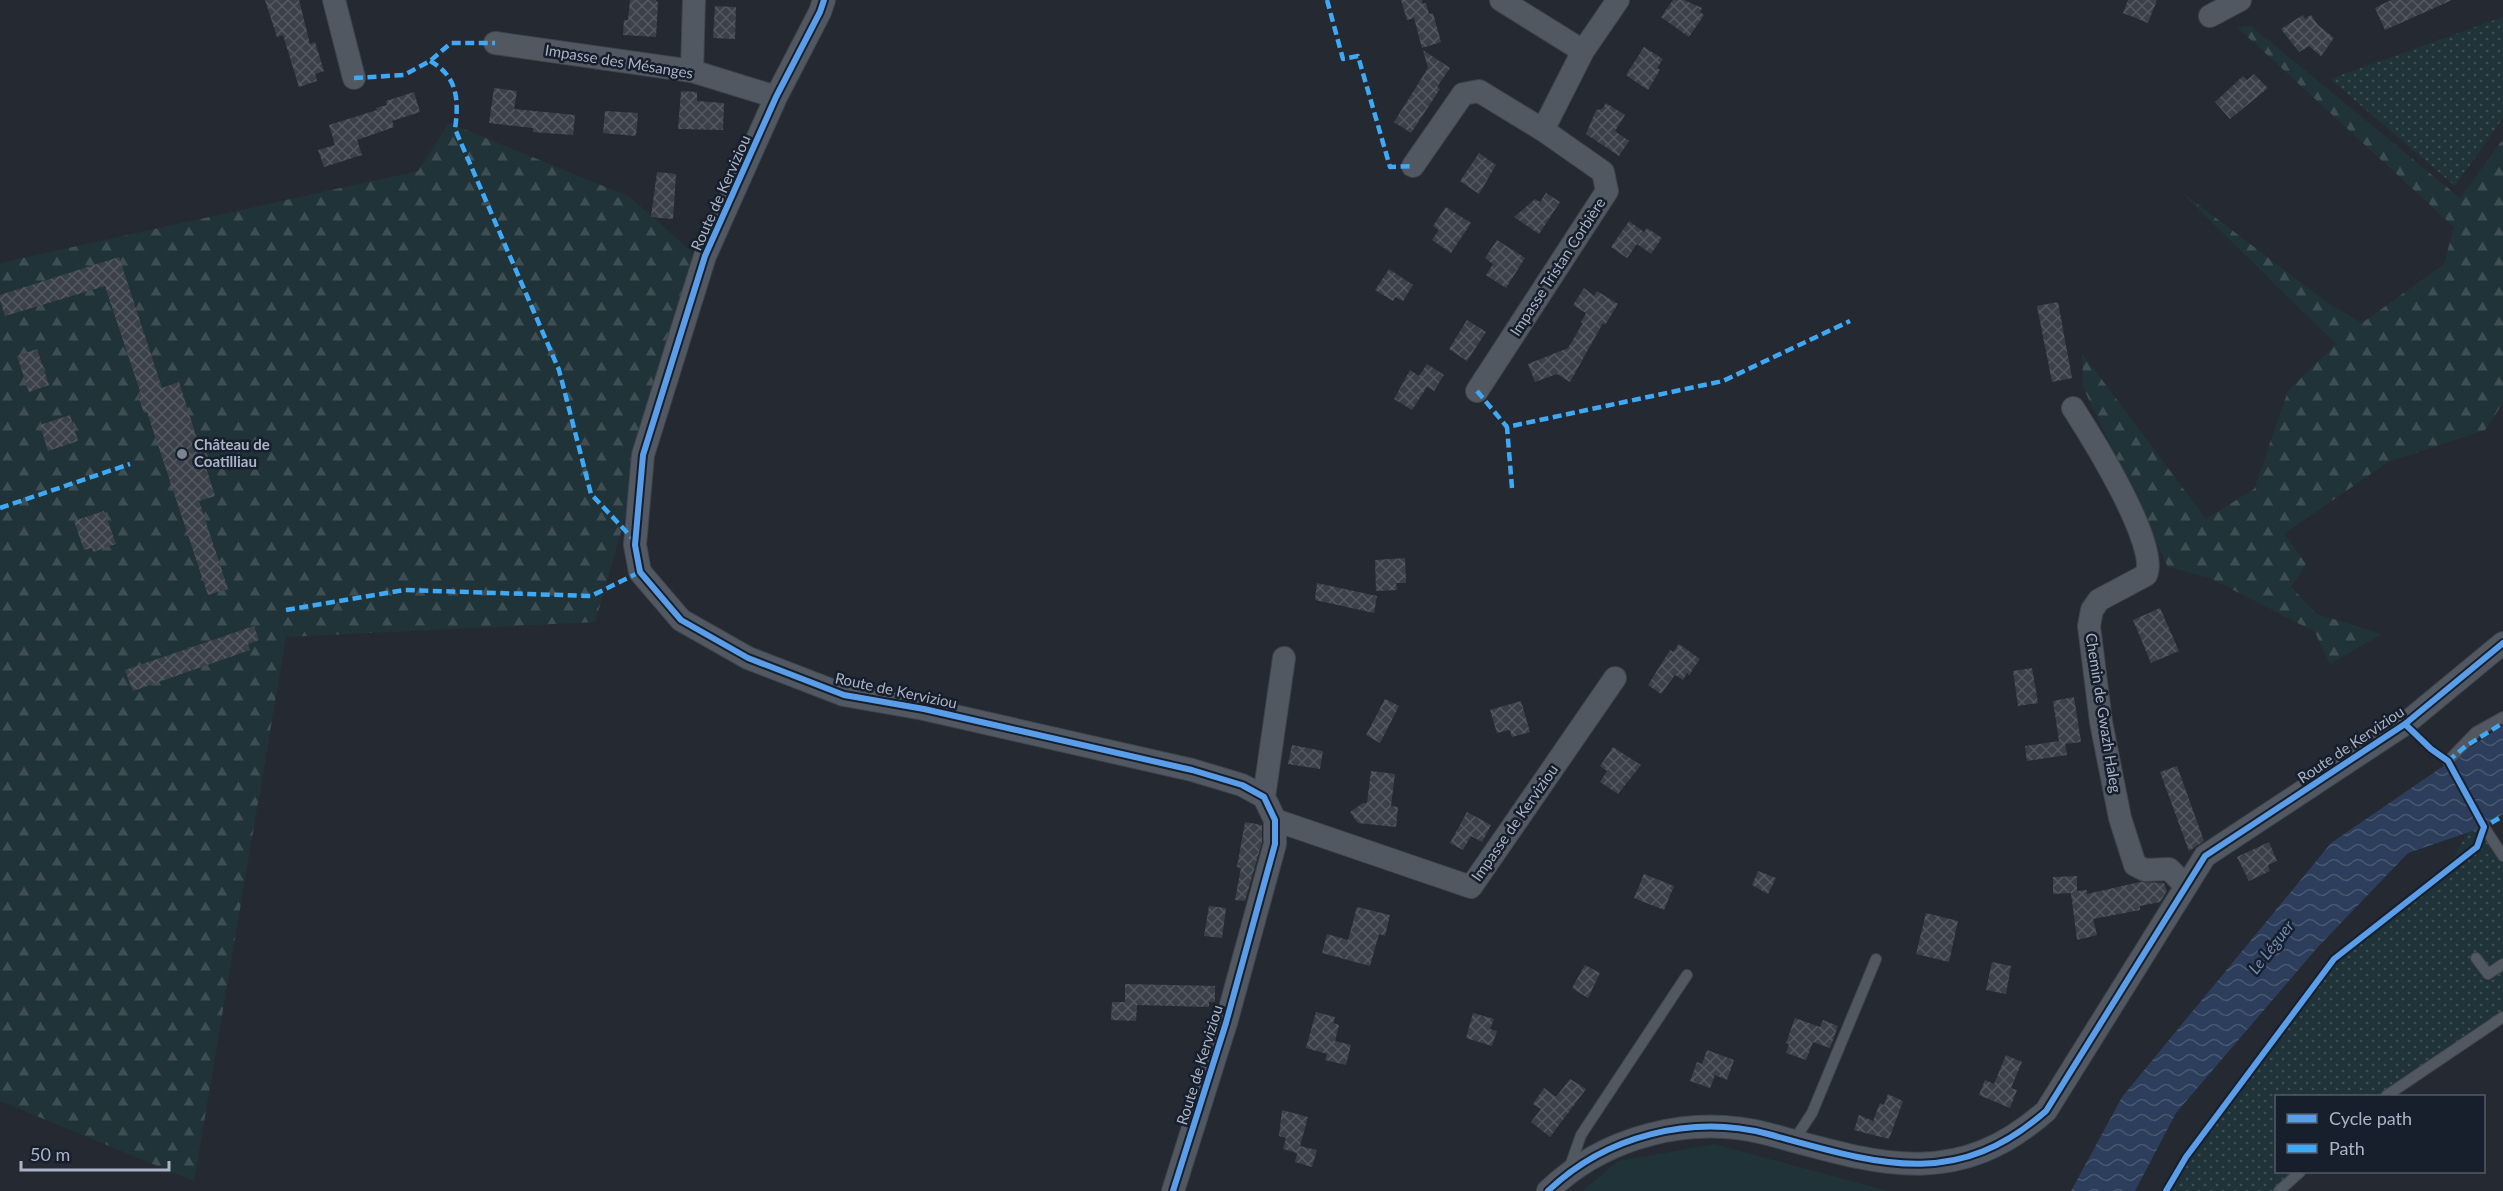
<svg xmlns="http://www.w3.org/2000/svg" width="2503" height="1191" viewBox="0 0 2503 1191" font-family="Lato,sans-serif">
  <defs>
    <pattern id="forest-firs" width="22" height="20" patternUnits="userSpaceOnUse" patternTransform="scale(1.5)"><rect width="22" height="20" fill="#203338"/><path d="M5 1l3.5 6h-7zM16 11l3.5 6h-7z" fill="#3e4e53"/></pattern>
    <pattern id="park-dots" width="8" height="8" patternUnits="userSpaceOnUse" patternTransform="scale(1.5)"><rect width="8" height="8" fill="#203338"/><path d="M2 2h.1M6 6h.1" fill="none" stroke="#3e4e53" stroke-width="1.8" stroke-linecap="round"/></pattern>
    <pattern id="water-waves" width="16" height="10" patternUnits="userSpaceOnUse" patternTransform="scale(1.5)"><rect width="16" height="10" fill="#2c3e5b"/><path d="M0 5q4-4 8 0t8 0" fill="none" stroke="#485871"/></pattern>
    <pattern id="building-cross-hatch" width="8" height="8" patternUnits="userSpaceOnUse" patternTransform="scale(1.5)"><rect width="8" height="8" fill="#3b4049"/><path d="M0 0l8 8M0 8l8-8" fill="none" stroke="#555962"/></pattern>
  </defs>
  <rect width="100%" height="100%" fill="#242932"/>
  <!-- grass -->
  <path fill="#203338" d="M1715,1144l173,47h-306l36,-30z"/>
  <!-- forest -->
  <path fill="url(#forest-firs)" d="M2251,26l209,172 43,-59v264l-18,27 -97,32 -104,72 22,30 -15,23 26,27 65,20 -52,30 -15,-32 -105,-54 -42,-11 -85,-180 -1,-34 124,166 48,-30 34,-98 48,-47 -157,-154 149,113 34,20 82,-59 10,-37 -217,-200z
    M449,123l181,74 62,55 -7,60 -90,310 -309,15 -92,544 -194,-80v-838l418,-92z"/>
  <!-- park -->
  <path fill="url(#park-dots)" d="M2503,17v101l-48,68 -125,-107z
    M2473,821l30,37v157l-121,81h-106v76h21l-22,19h-106l18,-33 149,-196 118,-105z"/>
  <!-- water -->
  <path fill="url(#water-waves)" d="M2503,725v89l-19,13 -76,26 -91,95 -141,165 -41,78h-64l51,-94 209,-254z"/>
  <!-- building -->
  <path fill="url(#building-cross-hatch)" d="M265,0h34l11,44 5,-2 9,29 -9,3 2,7 -18,6 -16,-52 -6,2z
    M630,0h26l2,3 -2,34 -33,-2 1,-15h4z
    M1401,0h21l1,4 3,-1 3,11 4,-1 8,29 -19,6 -8,-30 -7,2z
    M1673,0h11l18,8 -2,4 4,3 -15,22 -28,-20z
    M2128,0h29l-9,23 -25,-10z
    M2391,0h61l-67,30 -10,-22z
    M715,6l21,1 -1,32 -22,-1z
    M2303,15l2,4 6,-4 7,10 16,13 -13,18 -12,-10 -10,6 -18,-23z
    M1644,47l19,12 -6,9 3,2 -12,20 -22,-15z
    M1423,50l27,18 -13,19 3,2 -29,44 -17,-11 34,-54z
    M2254,74l14,14 -38,31 -15,-17 28,-26 4,4z
    M494,88l23,3 -3,18 61,6 -2,20 -40,-3v-4l-44,-5z
    M681,91l16,1v9l27,2 -1,27 -45,-1z
    M414,92l6,20 -28,9 2,6 -37,13 5,15 -38,12 -6,-17 17,-5 -6,-20 48,-15 -1,-2 11,-3 -1,-4z
    M1606,103l19,12 -10,16 14,10 -10,15 -33,-22 10,-24 6,-1z
    M605,111l33,2 -2,23 -33,-3z
    M1479,153l17,12 -17,29 -19,-13z
    M657,172l19,2 -3,45 -22,-2z
    M1546,193l14,9 -21,32 -25,-17 21,-18 5,3z
    M1446,207l25,16 -20,30 -19,-13 7,-10 -6,-4z
    M1629,221l15,11 3,-4 15,10 -11,16 -14,-10 -10,14 -16,-11z
    M1497,240l28,18 -19,30 -20,-13 7,-11 -8,-6z
    M119,257l43,131 17,-6 36,114 -16,5 29,88 -20,6 -61,-183 -3,1 -6,-18 3,-1 -36,-108 -100,30 -5,-16v-5z
    M1389,269l24,16 -10,16 -8,-4 -2,4 -18,-11z
    M1584,288l10,8 3,-5 21,13 -13,21 -2,-2 -33,59 -13,-8 -22,8 -7,-18 40,-16 15,-25 -2,-1 5,-9 -13,-8z
    M2058,302l14,76 -20,4 -15,-76z
    M1467,320l19,12 -19,29 -18,-12z
    M37,349l12,36 -20,7 -12,-36z
    M1427,364l17,11 -10,16 -7,-4 -15,23 -18,-11 16,-29 9,6z
    M70,415l8,26 -30,10 -8,-26z
    M104,511l12,33 -23,8 -1,-4 -8,2 -10,-29z
    M1405,558l1,25h-10l1,7 -21,1 -1,-31z
    M1317,583l60,13 -3,17 -59,-13z
    M2160,608l19,43 -28,12 -18,-43z
    M254,626l5,14 -11,4 2,6 -117,41 -8,-21z
    M1679,644l21,15 -11,16 -2,-2 -4,7 -8,-5 -14,19 -13,-9 22,-35 3,2z
    M2032,668l6,35 -20,3 -5,-35z
    M2074,697l7,45 -16,2 2,11 -40,6 -2,-15 34,-5 -6,-40z
    M1385,699l14,7 -19,37 -14,-8z
    M1521,701l9,31 -18,5 -2,-7 -13,3 -7,-23z
    M1292,745l31,6 -3,18 -32,-5z
    M1613,747l28,18 -23,29 -18,-12 7,-11 -7,-5z
    M2177,766l27,75 -15,10 -29,-79z
    M1371,771l24,3 -4,32 7,1 -2,20 -38,-4 -8,-11 13,-9h4z
    M1467,812l24,13 -9,17 -11,-6 -8,14 -13,-7z
    M1245,822l17,3v17l-17,59 -10,-1 6,-32 -4,-1z
    M2269,842l8,19 -9,4 2,6 -21,10 -12,-24z
    M1758,871l18,7 -8,16 -16,-9z
    M1644,874l30,12 -10,24 -30,-12z
    M2077,876v15l10,-1v4l53,-12 24,1 3,8 -7,11 -20,4v4l-47,9 4,16 -20,5 -6,-47 -18,1v-17z
    M1209,906l17,2 -4,30 -18,-2z
    M1357,907l33,8 -5,21 -6,-2 -9,32 -48,-13 5,-19 21,6z
    M1926,913l32,8 -9,41 -33,-8z
    M1992,962l19,4 -5,28 -20,-4z
    M1585,965l15,8 -12,25 -16,-10z
    M1125,984l90,2v16h-6v5l-72,-2 -1,16 -25,-1 1,-18h13z
    M1316,1012l19,5 -2,6 6,2 -4,16 16,4 -5,20 -21,-5 2,-6 -21,-6z
    M1473,1013l21,6 -4,10 7,2 -5,15 -26,-8z
    M1795,1018l25,9 3,-7 15,6 -8,22 -17,-6 -7,18 -20,-7 3,-9 -3,-1z
    M1707,1050l27,10 -7,20 -12,-5 -5,13 -20,-7 7,-19 5,2z
    M2006,1055l16,7 -11,26 6,2 -7,18 -31,-13 6,-15 9,4z
    M1570,1079l16,10 -36,48 -19,-15 10,-13 -8,-5 11,-16 12,9z
    M1888,1094l15,7 -14,38 -35,-9 5,-15 14,6 7,-18 4,2z
    M1282,1110l26,7 -8,29 17,4 -5,17 -17,-5 2,-9 -14,-4 3,-11 -7,-2z"/>
  <g fill="none" stroke-linecap="round" stroke-linejoin="round">
    <!-- lane casing -->
    <g stroke="#40444b" stroke-width="12">
      <path id="lane" d="M2448,761l28,-29 27,-15
        M2484,827l19,29
        M2476,958l12,16 15,-10
        M2386,1096l117,-79
        M1793,1142l19,-29 64,-154
        M1569,1169l12,-34 106,-160
        M2279,1191l21,-19"/>
    </g>
    <!-- street casing -->
    <g stroke="#40444b" stroke-width="24">
      <path id="street" d="M334,0l20,78
        M824,0l-4,12 -44,85 -71,159 -62,199 -8,90 5,27 41,48 67,38 96,37 80,14 268,61 50,15 22,12 11,23v24l-49,179 -53,168
        M1501,0l82,51 35,-51
        M2210,16l30,-16
        M495,43l197,28 84,26
        M692,71l2,-71
        M1543,130l40,-79
        M1413,166l50,-72 16,-3 64,39 60,42 4,19 -130,200
        M2073,408c18,28 87,138 73,167l-47,25 -7,10 -3,16 12,96 19,96 15,47 10,5 24,-1 16,16
        M1264,797l20,-139
        M1275,820l196,67 144,-209
        M1548,1191c57,-55 143,-77 220,-57 110,30 187,57 278,-23l159,-255 200,-132 98,-81"/>
    </g>
    <!-- lane -->
    <use href="#lane" stroke="#525861" stroke-width="10"/>
    <!-- street -->
    <use href="#street" stroke="#525861" stroke-width="22"/>
    <!-- quiet -->
    <path stroke="#3fa9f5" stroke-width="4.5" stroke-dasharray="9 4.5" stroke-linecap="butt" d="M1327,0l16,59 15,-3 32,111 23,-1
      M430,61c28,15 29,40 25,68l104,241 32,124 44,47
      M354,78l50,-3 26,-14 21,-18h44
      M1477,391l30,36
      M1512,488l-5,-61 216,-46 127,-60
      M0,508l130,-44
      M286,610l118,-20 187,6 49,-24
      M2448,761l18,-15 37,-23
      M2483,832l1,-5 19,-11"/>
    <!-- cycleway casing -->
    <g stroke="#171f2d" stroke-width="10">
      <path id="cycleway" d="M824,0l-4,12 -44,85 -71,159 -62,199 -8,90 5,27 41,48 67,38 96,37 80,14 268,61 50,15 22,12 11,23v24l-49,179 -53,168
        M1548,1191c57,-55 143,-77 220,-57 110,30 187,57 278,-23l159,-255 200,-132 98,-81
        M2166,1191l20,-34 148,-198 143,-112 7,-20 -36,-66 -17,-12 -26,-25"/>
    </g>
    <!-- cycleway -->
    <use href="#cycleway" stroke="#5a9eea" stroke-width="6"/>
  </g>
  <!-- markers -->
  <circle fill="#7c8392" stroke="#171f2d" stroke-width="2" cx="182" cy="454" r="6"/>
  <g text-anchor="middle" stroke-width="5" stroke-linejoin="round" paint-order="stroke">
    <!-- street labels -->
    <g font-size="15" fill="#abb4c6" stroke="#171f2d">
      <text transform="translate(619 62) rotate(9)" y="5">Impasse des Mésanges</text>
      <text transform="translate(721 193) rotate(-66)" y="5">Route de Kerviziou</text>
      <text transform="translate(1558 267) rotate(-57)" y="5">Impasse Tristan Corbière</text>
      <text transform="translate(896 691) rotate(12)" y="5">Route de Kerviziou</text>
      <text transform="translate(2103 713) rotate(81)" y="5">Chemin de Gwazh Haleg</text>
      <text transform="translate(2351 745) rotate(-34)" y="5">Route de Kerviziou</text>
      <text transform="translate(1515 823) rotate(-55)" y="5">Impasse de Kerviziou</text>
      <text transform="translate(1200 1065) rotate(-73)" y="5">Route de Kerviziou</text>
    </g>
    <!-- poi labels -->
    <g font-size="15" font-weight="bold" fill="#abb4c6" stroke="#171f2d" text-anchor="start">
      <text x="194" y="450">Château de<tspan x="194" dy="17">Coatilliau</tspan></text>
    </g>
    <!-- water labels -->
    <g font-size="16" font-style="italic" fill="#7089b1" stroke="#171f2d">
      <text transform="translate(2271 947) rotate(-52)" y="6">Le Léguer</text>
    </g>
  </g>
  <!-- legend -->
  <rect x="2275" y="1095" width="210" height="78" fill="#171f2d" stroke="#525b6a" stroke-width="1.5"/>
  <rect x="2287" y="1114" width="30" height="9" fill="#5a9eea" stroke="#525b6a" stroke-width="1.5"/>
  <text x="2329" y="1125" font-size="18" fill="#abb4c6">Cycle path</text>
  <rect x="2287" y="1144" width="30" height="9" fill="#3fa9f5" stroke="#525b6a" stroke-width="1.5"/>
  <text x="2329" y="1155" font-size="18" fill="#abb4c6">Path</text>
  <!-- scale -->
  <path d="M21 1161v9h148v-9" fill="none" stroke="#abb4c6" stroke-width="3"/>
  <text x="30" y="1161" font-size="18" fill="#abb4c6" stroke="#171f2d" stroke-width="4.5" paint-order="stroke">50 m</text>
</svg>
